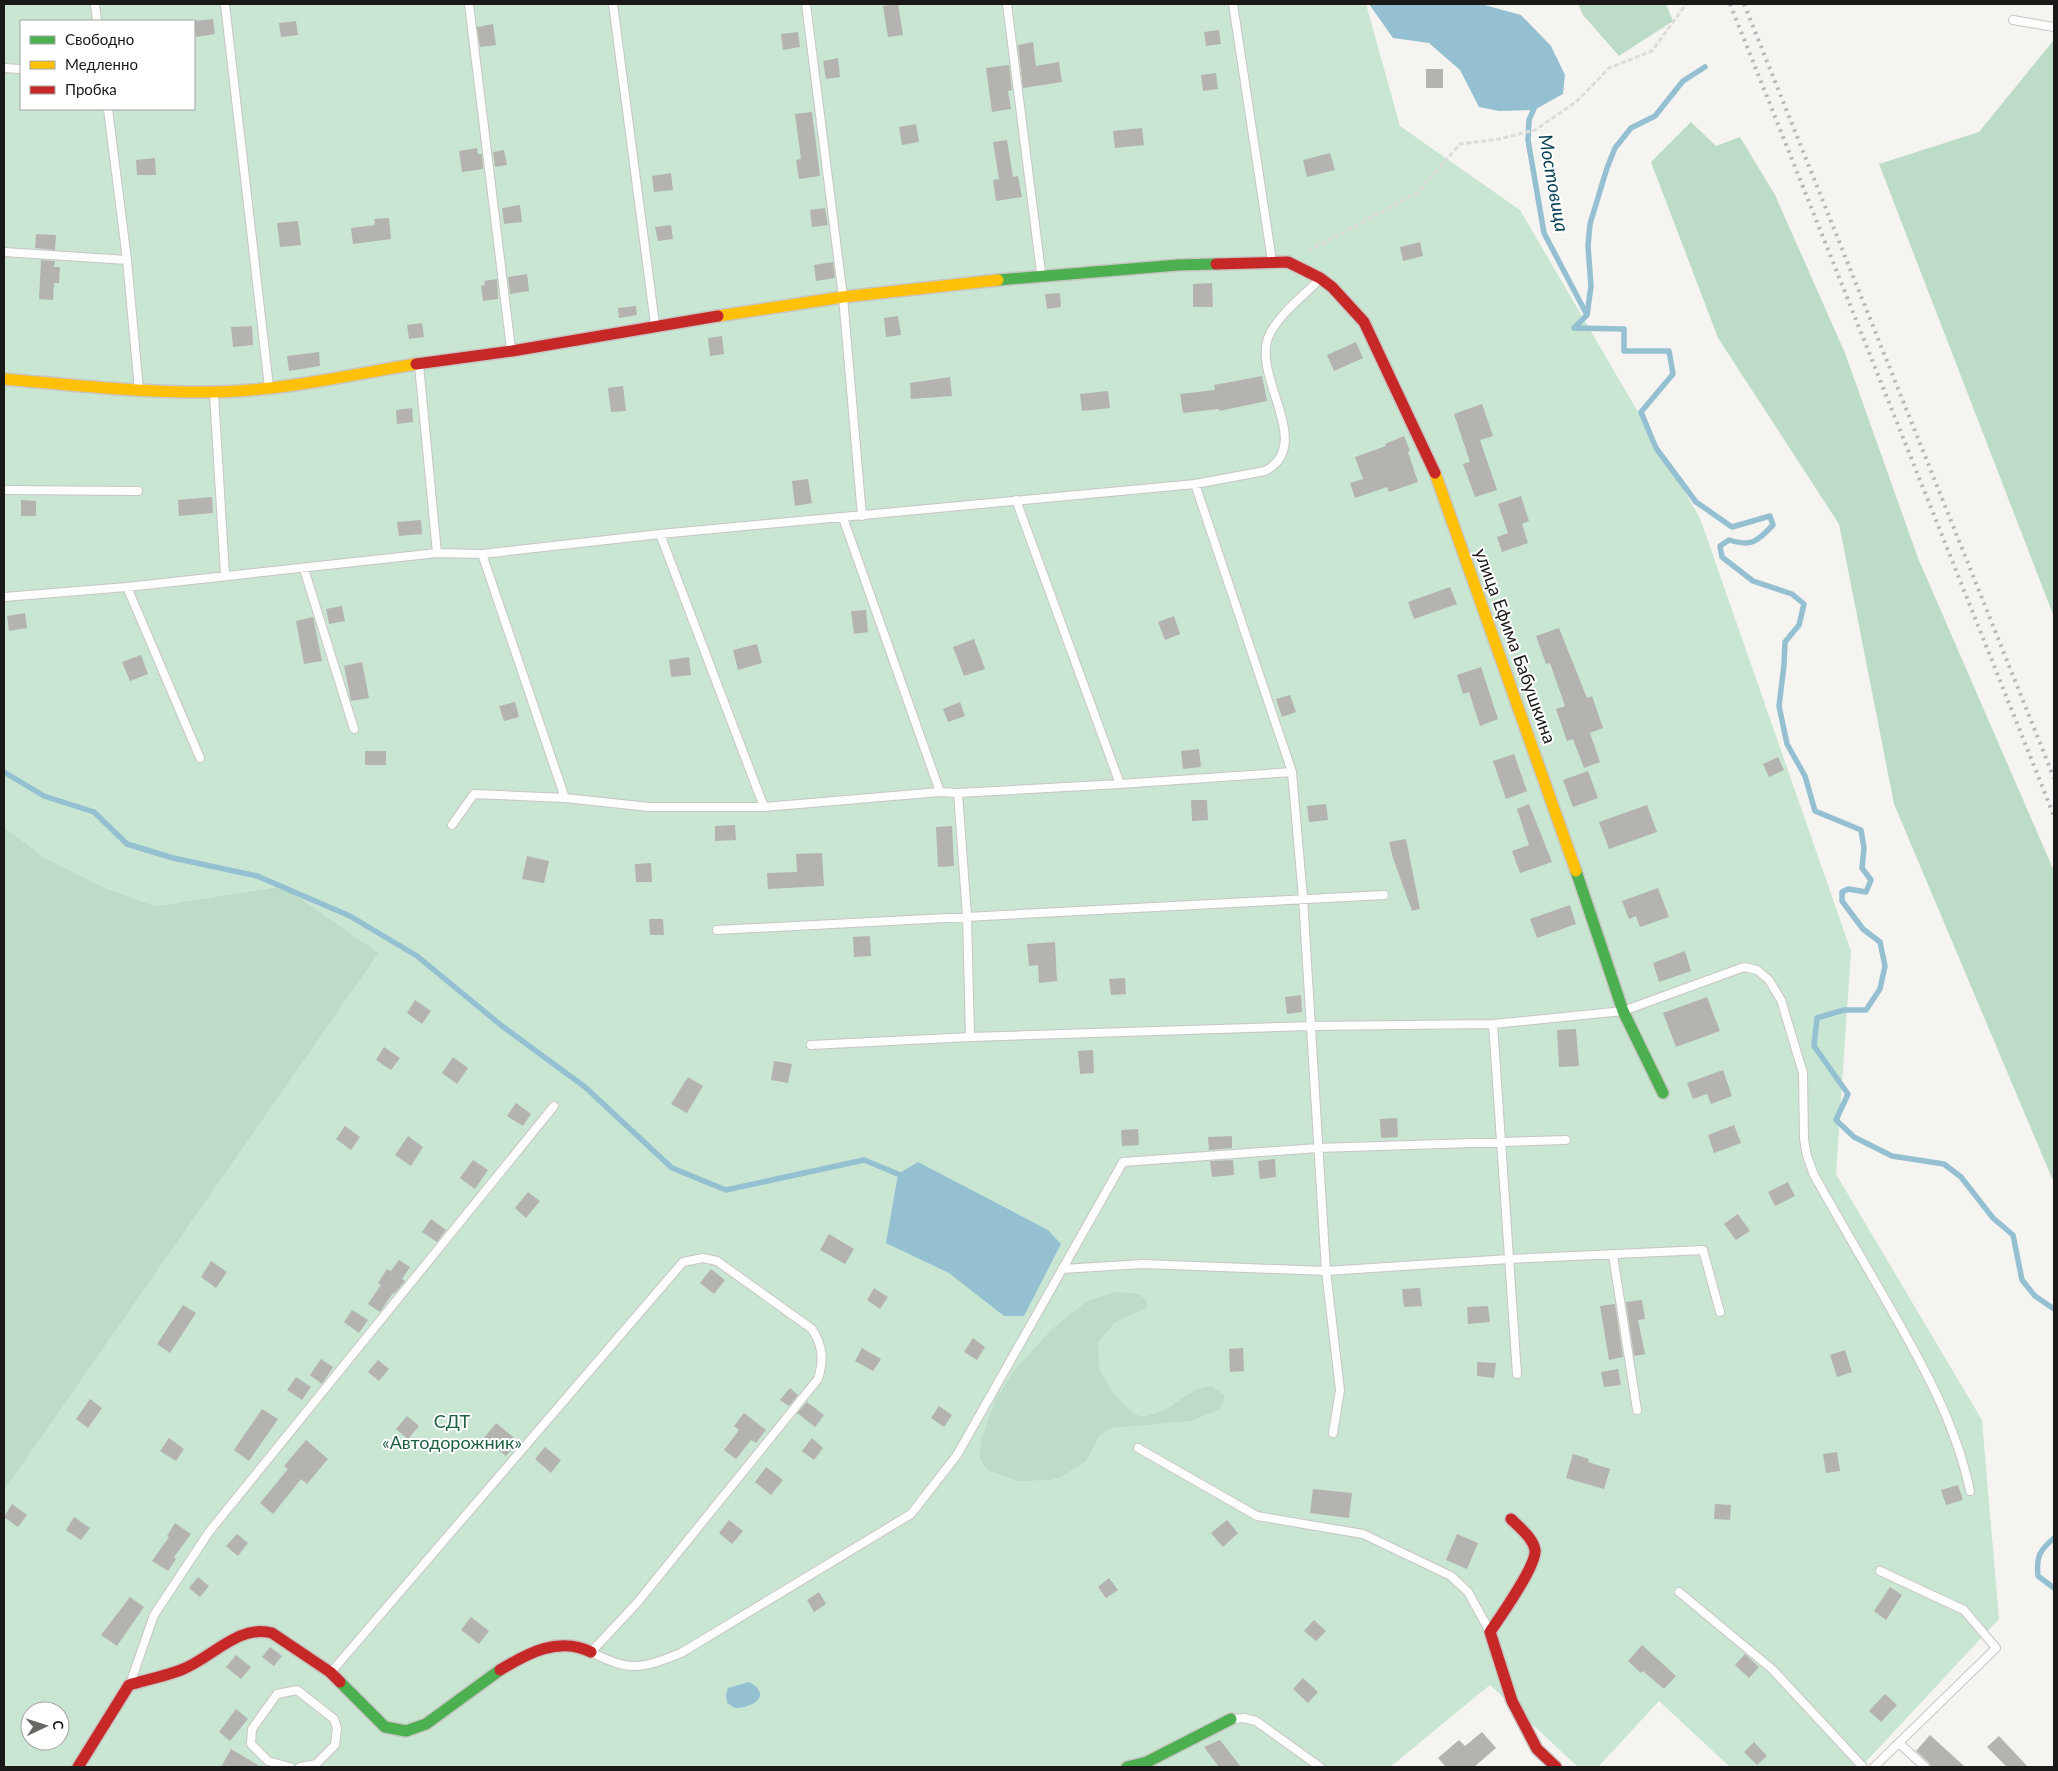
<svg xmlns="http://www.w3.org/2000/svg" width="2058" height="1771" viewBox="0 0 2058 1771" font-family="Lato,sans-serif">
  <rect width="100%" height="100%" fill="#f6f4f0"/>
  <!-- green -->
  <path fill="#c9e6d3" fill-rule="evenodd" d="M4,4h1362l34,122 120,84 180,308 151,433 -15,223 146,246 17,199 -138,148h-131l-71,-66 -61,66h-20l-88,-82 -100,82h-1386v-276l375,-538 -96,-67 -127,20 -48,-17 -61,-30 -43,-32zM21,21h173v88h-173zM30,1711h30v30h-30z"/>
  <!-- forest -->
  <path fill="#bddcc8" d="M1578,4h88l7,17 -54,35 -36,-41z
    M2053,41l1,1v575l-175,-453 100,-32z
    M1691,122l25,24 24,-9 35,58 70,158 73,205 136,313v312l-160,-379 -55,-280 -121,-186 -67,-176z
    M4,827l43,32 61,30 48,17 127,-20 96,67 -375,538z
    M1116,1292c14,1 29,-1 32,15l-34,16 -16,20 1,26 15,25 18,19 11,4 22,-7 32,-21 14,-3 13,9 -1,8 -4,7 -28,11 -80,7 -11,7 -14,26 -25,16 -10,3 -33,1 -28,-10 -6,-5 -4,-9 1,-17 14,-39 19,-30 37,-41 36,-29z"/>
  <!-- water -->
  <path fill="#94c0d2" d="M1369,4h112l40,11 30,31 14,29 -2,19 -29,16 -35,1 -20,-4 -19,-37 -31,-27 -36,-5z
    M918,1162l130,68 13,14 -37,72h-20l-55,-43 -63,-30 12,-69z
    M749,1682c24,13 4,26 -14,26l-8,-5 -1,-8 2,-7z"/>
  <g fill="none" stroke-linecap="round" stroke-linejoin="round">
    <!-- stream -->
    <path stroke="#94c0d2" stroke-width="5.5" d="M1536,104l-7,16 -1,20 16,93 43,82 -13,13 50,1v22h45l4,23 -32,38 15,36 40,54 36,25 38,-11 3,9c-16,17 -22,22 -44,15l-9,6 2,11 31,24 39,13 12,10 -5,21 -14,17 -1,23 -5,41 8,38 18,32 10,35 46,19 3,18 -2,20 9,12 -5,12 -18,-3 -6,3v9l21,28 17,13 5,24 -5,23 -14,21h-22l-27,8 -3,28 34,48 -12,26 18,17 38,19 52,8 17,13 32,41 20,17 9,45 13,16 19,13
      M1587,315l4,-29 -3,-40 2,-22 17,-56 8,-20 16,-20 24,-12 28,-35 22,-14
      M4,772l40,24 50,16 33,32 46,14 84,18 93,40 67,40 85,70 83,61 87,81 54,22 138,-30 34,14
      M2054,1538c-14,12 -18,18 -16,38l16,12"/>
  </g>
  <!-- building -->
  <path fill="#b4b3b0" d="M898,4l5,31 -15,2 -5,-31z
    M213,19l2,15 -19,3 -2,-16z
    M296,21l2,14 -17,2 -2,-14z
    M493,24l3,21 -16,2 -3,-20z
    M1219,30l2,14 -15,2 -2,-14z
    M798,32l2,15 -17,3 -2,-16z
    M1033,42l3,24 23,-4 3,20 -39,6 -5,-43z
    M838,58l2,19 -14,2 -3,-18z
    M1009,65l3,25 -4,1 3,18 -19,3 -6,-44z
    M1426,69h17v19h-17z
    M1216,73l2,16 -15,2 -2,-16z
    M812,112l8,64 -21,3 -3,-19 5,-1 -6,-45z
    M916,124l3,18 -17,3 -3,-18z
    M1142,128l2,17 -29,3 -2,-17z
    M1007,140l6,37 5,-1 4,21 -26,4 -3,-21 6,-1 -6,-37z
    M477,148l1,6h4l1,15 -21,3 -3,-21z
    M504,150l3,15 -12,2 -2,-15z
    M1330,153l5,17 -28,7 -4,-17z
    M155,158l1,17h-19l-1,-15z
    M671,173l2,17 -19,2 -2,-16z
    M520,205l2,17 -18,2 -2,-16z
    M825,208l3,17 -16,2 -2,-17z
    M389,218l2,21 -38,5 -2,-16 24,-3 -1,-6z
    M298,221l3,24 -21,2 -3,-24z
    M671,225l2,14 -15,2 -3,-14z
    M36,234l20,1 -1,15 -20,-2z
    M1420,242l3,14 -20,5 -3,-14z
    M41,260l14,1 -1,6h6l-1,16h-5l-1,17 -14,-1z
    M833,262l2,16 -19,3 -2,-16z
    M527,274l2,17 -19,3 -2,-17z
    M497,279l1,20 -15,2 -2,-15 4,-1 -1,-4z
    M1212,283l1,24h-20v-23z
    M1060,293l1,14 -14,2 -2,-15z
    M636,306l1,9 -18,3 -1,-10z
    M898,316l3,19 -15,2 -2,-19z
    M422,323l2,14 -15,2 -2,-14z
    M252,326l1,19 -20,2 -2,-20z
    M722,336l2,18 -14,2 -2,-18z
    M1356,342l7,16 -29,13 -7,-16z
    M319,352l1,14 -31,5 -2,-15z
    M1262,376l5,25 -48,10v-2l-36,4 -3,-19 35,-4 -1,-5z
    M950,377l2,19 -41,3 -1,-16z
    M623,386l3,25 -15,1 -3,-24z
    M1108,391l2,17 -28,3 -2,-17z
    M1482,404l11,32 -13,4 17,50 -22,7 -12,-33 7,-2 -16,-48z
    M412,408l1,14 -16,2 -1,-14z
    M1404,436l6,15 -2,1 10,30 -29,10 -2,-5 -32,11 -5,-15 13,-4 -8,-22 31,-11 -1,-2z
    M808,479l4,24 -17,3 -3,-25z
    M1521,496l8,25 -7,3 6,19 -26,9 -5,-15 11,-4 -10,-29z
    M212,497l1,16 -34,3 -1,-16z
    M21,500l15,1v15h-15z
    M421,520l1,14 -23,2 -2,-14z
    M1450,587l7,17 -43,15 -6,-17z
    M342,606l3,15 -16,3 -3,-15z
    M866,610l2,22 -14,2 -3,-23z
    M25,613l2,15 -18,3 -2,-15z
    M1174,616l6,18 -15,6 -7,-18z
    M313,617l9,44 -18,3 -8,-43z
    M1559,628l28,70 5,-2 11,32 -13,5 10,29 -16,6 -11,-29 -6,2 -11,-32 9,-3 -15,-43 -4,1 -10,-28z
    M974,639l11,30 -21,7 -11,-29z
    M757,644l5,19 -24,7 -5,-20z
    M141,655l7,19 -18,7 -8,-19z
    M689,657l2,18 -20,2 -2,-17z
    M362,662l7,36 -18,3 -7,-35z
    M1481,667l17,52 -18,7 -11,-34 -6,2 -6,-19z
    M1290,695l6,17 -14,5 -6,-18z
    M515,702l4,15 -15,4 -5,-15z
    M960,702l5,14 -17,6 -5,-13z
    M1199,749l2,18 -18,2 -2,-18z
    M365,751h21v14h-21z
    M1514,754l13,37 -21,8 -13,-38z
    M1778,757l6,13 -15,7 -6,-13z
    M1588,771l10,27 -25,9 -10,-27z
    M1191,800h16l1,20 -16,1z
    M1326,804l2,16 -19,2 -2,-16z
    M1529,804l23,58 -32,11 -8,-22 17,-6 -12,-36z
    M1647,805l10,27 -48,17 -10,-27z
    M735,825l1,15 -21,1v-15z
    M952,826l2,40 -16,1 -2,-40z
    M1406,839l14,70 -8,2 -19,-53 -4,-16z
    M822,853l2,33 -56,3 -1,-16 30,-1 -1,-18z
    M527,856l22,5 -5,22 -22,-4z
    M651,863l1,19h-16l-1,-18z
    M1658,888l11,29 -29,10 -4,-11 -7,3 -7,-18z
    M1570,905l6,19 -39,14 -7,-19z
    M649,919h14l1,16h-14z
    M870,936l1,20 -17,1 -1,-20z
    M1055,942l2,39 -18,2 -1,-18 -9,1 -2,-22z
    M1685,951l6,20 -32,11 -6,-19z
    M1125,978l1,16 -15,1 -2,-16z
    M1301,995l1,17 -15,2 -2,-17z
    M1707,997l13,34 -44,16 -13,-34z
    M415,1000l16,11 -9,13 -15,-11z
    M1576,1029l3,37 -20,1 -2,-37z
    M384,1047l16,11 -9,12 -15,-10z
    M1093,1050l1,23 -14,1 -2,-23z
    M453,1057l15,11 -11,16 -15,-11z
    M774,1061l18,3 -4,19 -17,-3z
    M1723,1070l9,26 -21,8 -4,-10 -14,5 -6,-16z
    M688,1077l15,9 -16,27 -16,-9z
    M516,1103l15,11 -8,12 -16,-10z
    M1397,1118l1,19 -17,1 -1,-19z
    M1734,1125l7,18 -27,10 -6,-18z
    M345,1126l15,11 -9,13 -15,-11z
    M1138,1129l1,16 -17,1 -1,-16z
    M408,1136l15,11 -12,19 -16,-11z
    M1232,1136v12l-23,2 -1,-13z
    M1275,1159l1,18 -16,2 -2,-18z
    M473,1160l15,10 -13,19 -15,-11z
    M1233,1160l1,15 -22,2 -2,-16z
    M1788,1182l7,14 -20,10 -7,-14z
    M528,1192l12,9 -14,17 -11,-10z
    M1738,1214l12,17 -14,9 -12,-16z
    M431,1219l15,11 -9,12 -15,-10z
    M829,1234l25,15 -9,15 -25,-14z
    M399,1260l11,7 -8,12 3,2 -11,13 -1,-1 -13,19 -12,-8 13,-19 -3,-2 9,-14 4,2z
    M211,1261l16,11 -11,16 -15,-11z
    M711,1269l14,11 -11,14 -14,-11z
    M874,1288l14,9 -8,12 -13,-9z
    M1420,1288l2,18 -18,1 -2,-18z
    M1642,1300l3,19 -7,1 7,34 -11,2 -8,-54z
    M1615,1304l8,53 -14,3 -9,-54z
    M183,1305l13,8 -26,40 -13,-9z
    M1488,1306l2,16 -22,2 -1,-17z
    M352,1310l16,10 -9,13 -15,-11z
    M973,1338l12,9 -8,13 -13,-8z
    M862,1348l19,11 -8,12 -18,-10z
    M1243,1348l1,23 -14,1 -1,-23z
    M1845,1350l7,22 -15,5 -7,-22z
    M321,1359l12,8 -11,17 -12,-9z
    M378,1360l11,9 -10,12 -11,-9z
    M1477,1362l19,1 -2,15 -17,-2z
    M1618,1369l3,16 -17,2 -3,-15z
    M296,1377l15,10 -9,13 -15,-10z
    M790,1388l8,7 -9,11 -9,-6z
    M90,1399l12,9 -14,20 -12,-9z
    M807,1402l17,13 -9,12 -18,-14z
    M939,1406l13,9 -8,12 -13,-9z
    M262,1409l16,10 -29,42 -15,-11z
    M744,1413l22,17 -10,13 -5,-3 -15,19 -12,-9 15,-20 -5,-4z
    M407,1416l12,10 -11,13 -12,-10z
    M496,1423l22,18 -12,15 -22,-18z
    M169,1438l15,11 -8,12 -16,-10z
    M812,1438l11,10 -9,12 -12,-9z
    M306,1440l22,19 -21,25 -6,-5 -28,35 -13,-11 28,-34 -4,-3z
    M545,1447l16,13 -10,13 -16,-14z
    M1837,1452l3,19 -14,2 -3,-19z
    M1573,1454l16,5 -1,3 22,7 -6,20 -38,-11z
    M766,1467l17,13 -12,15 -16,-13z
    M1958,1485l5,15 -17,5 -5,-15z
    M1313,1489l39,4 -3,25 -39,-5z
    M12,1504l15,11 -9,12 -14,-10z
    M1715,1504l16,1 -1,15 -16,-1z
    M74,1517l16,11 -9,12 -15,-10z
    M729,1520l14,11 -11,13 -13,-11z
    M1227,1520l11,13 -15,14 -12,-14z
    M175,1523l16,11 -17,23 2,2 -8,12 -16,-10 17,-24 -2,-1z
    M237,1534l11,9 -10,13 -12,-10z
    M1457,1534l21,9 -11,26 -21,-9z
    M198,1577l11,9 -9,11 -11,-9z
    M1109,1578l9,12 -12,8 -8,-11z
    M1890,1587l12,8 -16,25 -12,-9z
    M819,1592l7,12 -12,8 -7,-12z
    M130,1597l14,10 -27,39 -16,-11z
    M471,1617l18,14 -10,13 -18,-14z
    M1314,1620l12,11 -10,10 -12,-10z
    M1642,1645l34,31 -12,13 -21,-18 -2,2 -13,-12z
    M270,1647l12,9 -8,10 -12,-9z
    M1745,1654l14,13 -10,11 -14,-13z
    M236,1655l15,12 -10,12 -15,-12z
    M1303,1678l15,14 -10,11 -15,-14z
    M1885,1694l12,11 -16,17 -12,-11z
    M236,1709l12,10 -18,22 -11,-9z
    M1482,1732l14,16 -22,19h-28l-8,-9 21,-18 6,6z
    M1930,1735l35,32h-34l-2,-4 -13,-12z
    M1999,1736l29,31h-21l-20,-20z
    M1220,1740l21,27h-22l-15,-20z
    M1754,1742l13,14 -10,9 -13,-13z
    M231,1749l30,18h-40z"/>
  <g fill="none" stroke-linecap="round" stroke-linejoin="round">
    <!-- lane casing -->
    <g stroke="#c8c6c3" stroke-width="10">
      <path id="lane" d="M95,4l2,17
        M225,4l44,383
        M469,4l42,345
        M613,4l42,320
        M806,4l37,293 19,219
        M1007,4l34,268
        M1233,4l39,257
        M2013,20l41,7
        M4,68l17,1
        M108,109l19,151 12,130
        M4,252l123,8
        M419,365l18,188
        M214,394l11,181
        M1195,484l97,288 11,126 23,373 183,-12 194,-9 17,62
        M4,490l134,1
        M1016,500l104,284
        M843,518l97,274
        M660,534l104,273
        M482,554l83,244
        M304,569l50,160
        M127,587l73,171
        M4,597l123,-10 310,-34 45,1 178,-20 535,-50 70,-13c50,-26 -12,-92 3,-133 7,-20 35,-42 50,-57
        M958,793l9,123 3,121
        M452,825l22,-31 91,4 84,9h115l176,-15 18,1 162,-9 172,-12
        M717,930l667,-35
        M1493,1024l24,350
        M811,1045l159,-8 340,-11 183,-2 130,-13 121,-44 13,3 12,10 12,20 22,73 1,66 3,17 7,19c23,41 47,82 70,122 36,63 71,123 86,194
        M1613,1255l24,155
        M1062,1269l81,-5 183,7 14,119 -7,43
        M1138,1448l119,68 106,18 88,42 17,16 21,38
        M1679,1592l93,77 91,98
        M332,1671l351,-409 20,-4 14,3 95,68c11,17 12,31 6,50l-181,224 -46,49c39,20 50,17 90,1l230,-139 46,-59 166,-293 195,-14 248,-8
        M131,1681l23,-66 55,-83 345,-426
        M1233,1719l11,-1 12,3 64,46
        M1899,1743l26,24
        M290,1767l-22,-6 -17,-17 1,-15 25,-35 20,-4 37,29 3,9 -2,17 -19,19 -16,3
        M1874,1767l122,-119 -32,-38 -84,-39"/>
    </g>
    <!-- fast casing -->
    <g stroke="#c8c6c3" stroke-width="14">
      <path id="fast" d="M998,280l180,-15 38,-1
        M1576,871l47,140 40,82
        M340,1682l45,45 21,4 20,-7 74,-54
        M1127,1767l20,-5 84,-43"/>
    </g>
    <!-- slow casing -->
    <g stroke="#c8c6c3" stroke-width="14">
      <path id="slow" d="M718,316l125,-19 155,-17
        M4,379c70,6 139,14 209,13 68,-1 136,-17 203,-28
        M1435,473l141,398"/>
    </g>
    <!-- jam casing -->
    <g stroke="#c8c6c3" stroke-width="14">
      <path id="jam" d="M1216,264l72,-2 32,16 12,9 32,35 71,151
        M416,364l96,-13 206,-35
        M1511,1519c8,8 22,19 24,31 2,15 -35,67 -45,82l22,69 25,48 19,18
        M500,1670c28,-17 59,-34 91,-18
        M78,1767l51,-82c17,-5 36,-9 52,-15 31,-12 57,-46 91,-37l58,39 10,10"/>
    </g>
    <!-- path -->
    <path stroke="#dcdcdb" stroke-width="3" stroke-dasharray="5 2.5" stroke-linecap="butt" d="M1308,251l109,-58 43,-49 39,-5 36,-9 41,-28 33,-34 43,-17 34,-47"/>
    <!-- lane -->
    <use href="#lane" stroke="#fefdfd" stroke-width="8"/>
    <!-- fast -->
    <use href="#fast" stroke="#4caf50" stroke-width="11"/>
    <!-- slow -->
    <use href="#slow" stroke="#ffc107" stroke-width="11"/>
    <!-- jam -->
    <use href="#jam" stroke="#c62828" stroke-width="11"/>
    <!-- rail -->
    <path stroke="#b9b8b8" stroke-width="4" stroke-dasharray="2.5 5" stroke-linecap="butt" d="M1730,4l324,812
      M1744,4l310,774"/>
  </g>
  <g text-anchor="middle" stroke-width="4" stroke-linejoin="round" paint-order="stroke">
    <!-- street labels -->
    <g font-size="18" fill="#1b1917" stroke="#fff">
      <text transform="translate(1515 646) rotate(70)" y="6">улица Ефима Бабушкина</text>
    </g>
    <!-- park labels -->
    <g font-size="18" fill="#1d6141" stroke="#fff">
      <text x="452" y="1428">СДТ<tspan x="452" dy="21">«Автодорожник»</tspan></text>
    </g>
    <!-- water labels -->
    <g font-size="19" font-style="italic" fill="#0a4357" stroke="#fff">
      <text transform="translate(1554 183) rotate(80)" y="7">Мостовица</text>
    </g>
  </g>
  <!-- border -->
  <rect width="2058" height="1771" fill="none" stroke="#1b1917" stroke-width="10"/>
  <!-- legend -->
  <rect x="20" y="20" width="175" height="90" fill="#ffffff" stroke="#a4a3a2"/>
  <rect x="30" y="36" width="25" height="8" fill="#4caf50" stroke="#a4a3a2"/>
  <text x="65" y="45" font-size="15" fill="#1b1917">Свободно</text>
  <rect x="30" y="61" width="25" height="8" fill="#ffc107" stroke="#a4a3a2"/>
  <text x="65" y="70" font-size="15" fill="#1b1917">Медленно</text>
  <rect x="30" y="86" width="25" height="8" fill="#c62828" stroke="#a4a3a2"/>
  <text x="65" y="95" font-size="15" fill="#1b1917">Пробка</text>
  <!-- north arrow -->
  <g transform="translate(45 1726) rotate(86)"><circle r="24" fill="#ffffff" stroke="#a4a3a2"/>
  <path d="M0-4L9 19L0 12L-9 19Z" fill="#686663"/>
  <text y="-8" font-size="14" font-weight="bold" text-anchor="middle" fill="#1b1917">С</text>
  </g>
</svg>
